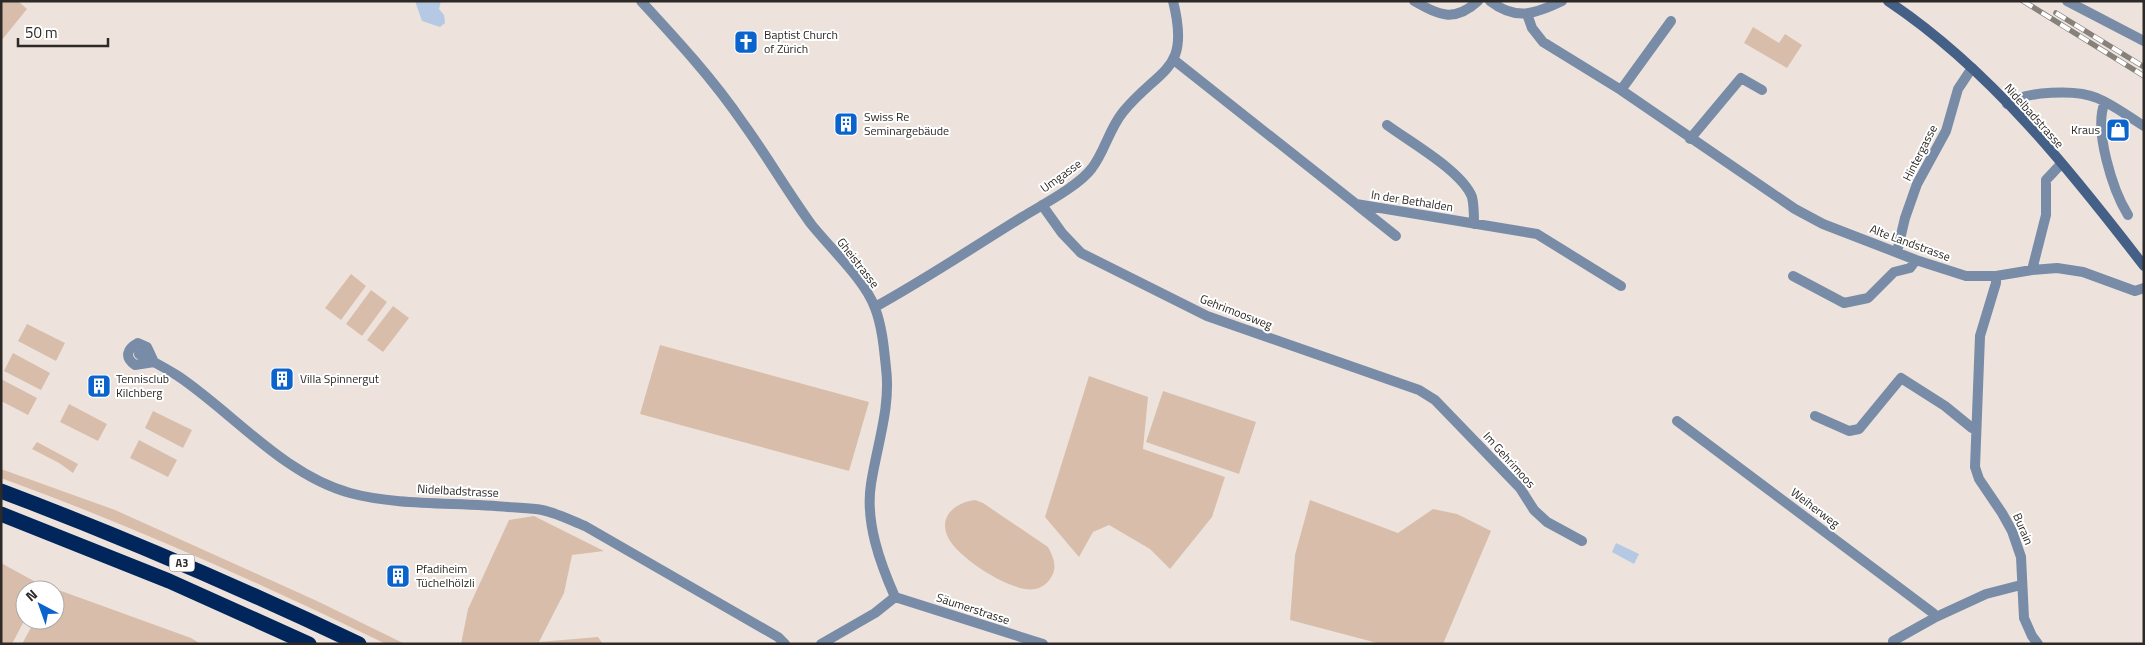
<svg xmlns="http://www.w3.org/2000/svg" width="2145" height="645" viewBox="0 0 2145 645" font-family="'Titillium Web',sans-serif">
  <rect width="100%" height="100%" fill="#ede3dc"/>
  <!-- green -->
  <path fill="#d8beaa" d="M1,1h17l9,8 -26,32z
    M1753,27l26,16 6,-9 17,11 -15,23 -43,-25z
    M351,274l15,12 -25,34 -16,-12z
    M371,290l16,12 -25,34 -16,-12z
    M393,306l16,12 -26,34 -16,-12z
    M27,324l38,19 -9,18 -38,-20z
    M660,345l209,57 -20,69 -209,-57z
    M13,353l37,20 -9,17 -37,-19z
    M1089,376l59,21 -5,52 82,28 -13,40 -42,52 -20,-20 -41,-24 -16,7 -14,25 -34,-40z
    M1,379l36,19 -9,17 -27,-14z
    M1163,391l93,31 -17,52 -93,-32z
    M69,404l38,20 -9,17 -38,-19z
    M153,411l39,19 -9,18 -38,-20z
    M139,440l38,20 -9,17 -38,-19z
    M37,442l41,22 -5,9 -14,-10 -27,-14z
    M1,469l114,41 202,91 88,43h-19c-126,-61 -253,-118 -385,-166z
    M975,500l8,3 65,44c6,11 10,21 2,32 -3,5 -9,9 -15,10 -22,5 -81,-33 -88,-54 -8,-20 10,-33 28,-35z
    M1310,500l88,33 35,-24 24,5 34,17 -48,113h-62l-91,-24 5,-65z
    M534,516l70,35 -32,4 -8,38 -25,49 59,-5 5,7h-142l7,-35 41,-89z
    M1,563l42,23 -2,4h-16v29l-13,25h-11z
    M53,588l138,50 10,6h-179l13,-24h20v-30h-3z"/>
  <!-- water -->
  <path fill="#b5c8e4" d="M415,1h26l-2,8 5,6 1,8 -5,4 -18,-6z
    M1616,543l23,11 -5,10 -22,-12z"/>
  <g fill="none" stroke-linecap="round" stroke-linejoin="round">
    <!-- minor -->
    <path stroke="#788ca7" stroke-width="10" d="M641,1c36,39 72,78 102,122 24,33 44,68 68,101 19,24 54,56 64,84 7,18 9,40 11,60 5,39 -9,77 -15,116 -6,38 9,79 24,113
      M1414,1c25,14 40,22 64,0
      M1527,14l5,14 11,14 78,48 174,119 28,15 93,36 50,16h30l36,-6 25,-2 26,4 52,19 9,-3
      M1174,60l182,144 181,30 84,52
      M1621,90l50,-69
      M2105,102c-12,27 8,89 23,113
      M2007,104c18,-13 70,-15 90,-6 17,7 32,19 47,28
      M1387,125c23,17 75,46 85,72 2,8 2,19 2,27
      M1690,139l51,-61 21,12
      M1042,205l20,28 19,20 126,63 212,74 16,10 85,88 14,22 13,12 35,19
      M1357,205l39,31
      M1897,252l8,-34 12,-34 29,-53 12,-42 14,-21
      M2032,270l14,-55v-35l15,-16
      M1793,276l51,27 24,-5 26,-26 16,-4 6,-8
      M1996,276v7l-16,53 -5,131 4,12 23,34 10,18 9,26 3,61 8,18 6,8
      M875,307c51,-28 100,-61 149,-91 18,-11 56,-31 68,-48 13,-17 17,-39 31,-56 37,-45 68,-40 50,-111
      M138,343l9,4 7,15 -19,3c-11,-8 -8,-16 3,-22z
      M139,354c13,7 27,14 39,22 55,37 106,99 172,117 47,13 109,9 158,14 11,1 23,1 34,3 15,3 28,10 43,16l193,111 7,7
      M1815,416l34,15 10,-2 42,-51 44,28 27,22h4
      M1677,421l256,192 3,4
      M895,597l148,47
      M1893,641l43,-24 50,-23 35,-9
      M821,644l54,-31 20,-16"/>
    <!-- tertiary -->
    <path stroke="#788ca7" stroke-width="10" d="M1490,1c26,20 45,13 72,0
      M2067,1l77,40"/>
    <!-- secondary -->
    <path stroke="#456087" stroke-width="10" d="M1888,1c102,68 182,169 256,265"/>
    <!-- motorway -->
    <path stroke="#00265b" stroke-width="15" d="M1,491c122,46 240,97 358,153
      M1,514l168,67 140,63"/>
    <!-- rail casing -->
    <g stroke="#87817c" stroke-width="5.5">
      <path id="rail" d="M2023,1l121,75
        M2056,13l88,54"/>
    </g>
    <!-- rail -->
    <use href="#rail" stroke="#fff" stroke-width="4" stroke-dasharray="11" stroke-linecap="butt"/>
  </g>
  <!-- icons -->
  <defs>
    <g id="church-square" transform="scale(1.25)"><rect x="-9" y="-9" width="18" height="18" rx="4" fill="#0b63cc" stroke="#fff"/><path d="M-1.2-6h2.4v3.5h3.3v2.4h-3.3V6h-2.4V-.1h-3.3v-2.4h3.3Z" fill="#fff"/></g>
    <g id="building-square" transform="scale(1.25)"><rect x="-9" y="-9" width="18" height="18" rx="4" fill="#0b63cc" stroke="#fff"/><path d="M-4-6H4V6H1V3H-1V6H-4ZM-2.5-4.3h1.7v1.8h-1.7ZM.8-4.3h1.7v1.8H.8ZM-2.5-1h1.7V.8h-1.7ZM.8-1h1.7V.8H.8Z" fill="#fff"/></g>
    <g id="shop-square" transform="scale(1.25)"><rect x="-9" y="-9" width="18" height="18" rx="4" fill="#0b63cc" stroke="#fff"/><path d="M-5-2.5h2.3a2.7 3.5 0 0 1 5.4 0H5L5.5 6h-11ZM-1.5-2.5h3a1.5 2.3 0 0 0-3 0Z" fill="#fff"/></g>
  </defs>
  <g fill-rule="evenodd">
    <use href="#church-square" x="746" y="42"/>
    <use href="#building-square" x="846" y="124"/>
    <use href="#shop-square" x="2118" y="130"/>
    <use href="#building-square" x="282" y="379"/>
    <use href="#building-square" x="99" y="386"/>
    <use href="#building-square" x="398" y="576"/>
  </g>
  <g text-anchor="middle" stroke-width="4" stroke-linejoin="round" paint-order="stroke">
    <!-- shield labels -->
    <rect fill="#fff" stroke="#6b6967" stroke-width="1" x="169.5" y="554.5" width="25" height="17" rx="4"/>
    <g font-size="11" font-weight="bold" fill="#2c2926">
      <text x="182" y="567">A3</text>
    </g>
    <!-- poi labels -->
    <g font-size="12" fill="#2c2926" stroke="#fff" text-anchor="start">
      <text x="764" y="39">Baptist Church<tspan x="764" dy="14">of Zürich</tspan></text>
      <text x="864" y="121">Swiss Re<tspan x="864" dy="14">Seminargebäude</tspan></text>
      <text x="2100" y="134" text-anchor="end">Kraus</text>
      <text x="116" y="383">Tennisclub<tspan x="116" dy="14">Kilchberg</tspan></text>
      <text x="300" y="383">Villa Spinnergut</text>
      <text x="416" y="573">Pfadiheim<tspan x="416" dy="14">Tüchelhölzli</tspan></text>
    </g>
    <!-- street labels -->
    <g font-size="12" fill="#2c2926" stroke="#fff">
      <text transform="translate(2034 116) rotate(48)" y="4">Nidelbadstrasse</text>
      <text transform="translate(1920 153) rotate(-63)" y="4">Hintergasse</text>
      <text transform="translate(1061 176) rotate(-36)" y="4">Umgasse</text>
      <text transform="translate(1412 201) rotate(9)" y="4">In der Bethalden</text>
      <text transform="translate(1910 243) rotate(20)" y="4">Alte Landstrasse</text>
      <text transform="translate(858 263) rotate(52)" y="4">Gheistrasse</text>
      <text transform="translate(1236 312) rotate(21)" y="4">Gehrimoosweg</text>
      <text transform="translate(1509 460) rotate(48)" y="4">Im Gehrimoos</text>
      <text transform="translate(458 491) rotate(3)" y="4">Nidelbadstrasse</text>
      <text transform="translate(1815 508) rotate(37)" y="4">Weiherweg</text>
      <text transform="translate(2023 529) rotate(67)" y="4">Burain</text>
      <text transform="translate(973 609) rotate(18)" y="4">Säumerstrasse</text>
    </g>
  </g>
  <!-- border -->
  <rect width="2145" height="645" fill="none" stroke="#2c2926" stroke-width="5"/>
  <!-- north arrow -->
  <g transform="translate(40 605) rotate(319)"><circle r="24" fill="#ffffff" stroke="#aba9a8"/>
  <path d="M0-4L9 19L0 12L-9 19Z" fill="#0b63cc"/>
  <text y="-8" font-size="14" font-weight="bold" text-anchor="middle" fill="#2c2926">N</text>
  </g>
  <!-- scale -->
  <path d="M18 38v8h90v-8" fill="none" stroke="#2c2926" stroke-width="2.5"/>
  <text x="25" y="38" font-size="15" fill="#2c2926" stroke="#ffffff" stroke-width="4" paint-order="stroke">50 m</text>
</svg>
